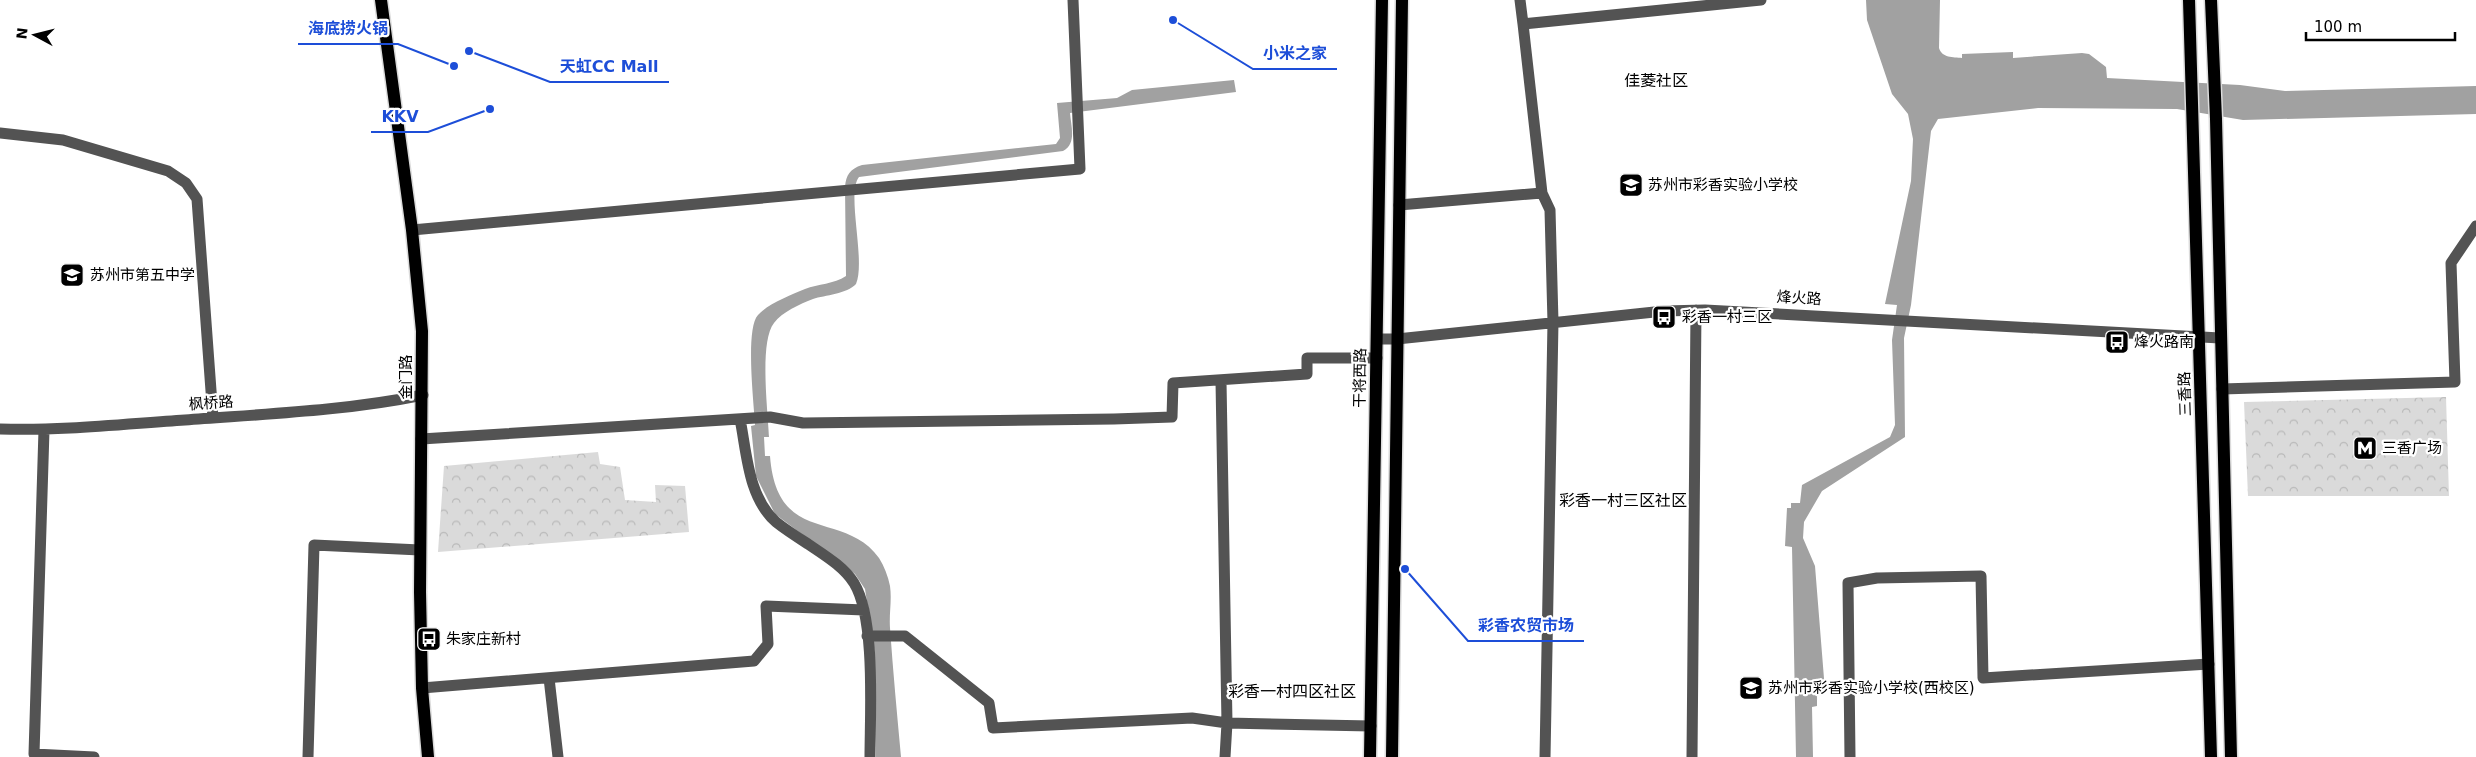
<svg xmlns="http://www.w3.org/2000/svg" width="2476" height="757" viewBox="0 0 2476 757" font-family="'DejaVu Sans','Noto Sans SC',sans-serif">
  <defs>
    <pattern id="park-crowns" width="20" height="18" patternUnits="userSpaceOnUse" patternTransform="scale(1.25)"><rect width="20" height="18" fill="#dadada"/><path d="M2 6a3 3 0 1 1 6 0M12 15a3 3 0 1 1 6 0" fill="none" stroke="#b9b9b9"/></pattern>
  </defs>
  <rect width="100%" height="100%" fill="#fff"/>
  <!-- park -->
  <path fill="url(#park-crowns)" d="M2446,397l3,99h-201l-4,-94z
    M598,452l2,12 20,3 5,33 31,2 -1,-17 30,1 4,46 -251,20 6,-86z"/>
  <!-- water -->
  <path fill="#a1a1a1" d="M1866,0h74l-1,48c3,10 14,9 23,10v-4l51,-2v6l69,-5 7,1 17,13 1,11 133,7 45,6 191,-5v28l-233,6 -66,-11 -139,-1 -100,11 -7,12 -20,174 -7,33 1,99 -83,54 -18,31 -1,16 12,28 10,125 -8,1v14l-5,1 1,50h-17l-4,-210 -7,-1 2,-38h4v-5h9l2,-18 88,-48 5,-12 -3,-85 5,-35 -12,-1 26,-123 2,-42 -5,-25 -16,-20 -25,-74z
    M1234,80l2,12 -166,21c1,13 7,31 -7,38l-204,26c-13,16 7,83 -3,107 -9,10 -31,11 -43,15 -13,5 -31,13 -39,24 -15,19 -6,88 -5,114h-5l1,19h5c7,91 74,53 109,102 5,8 9,18 11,28 2,14 -1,28 0,42 3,43 7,86 11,129h-25l-1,-103 -10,-65 -10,-15 -80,-60 -19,-38 -5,-50 4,-1c-1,-22 -10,-96 3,-110 11,-12 33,-20 47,-26 13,-5 29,-5 41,-13l-1,-89c1,-12 5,-18 17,-22l194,-21 4,-6 -3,-35 60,-5 15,-8z"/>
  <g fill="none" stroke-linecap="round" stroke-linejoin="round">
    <!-- major casing -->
    <g stroke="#dbdbdb" stroke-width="15">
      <path id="major" d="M381,0l31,230 10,101 -2,261 2,96 6,69
        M2189,0l22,757
        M2211,0l5,119 15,638
        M1370,757l12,-757
        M1392,757l10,-757"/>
    </g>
    <!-- minor -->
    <path stroke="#535353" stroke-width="11" d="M1520,0l3,24 238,-24
      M0,133l63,7 105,31 18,12 11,16 16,219
      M1542,193l8,17 3,112 -8,435
      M1399,205l143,-12 -19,-169
      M412,230l668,-61 -7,-169
      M1377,339h20l267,-28 41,-1 515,28
      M2222,389l233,-7 -4,-119 25,-37
      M740,419c7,35 8,78 36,103 10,8 21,15 32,22 16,11 35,22 46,39 22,36 16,131 16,174
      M0,429c62,2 124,-5 185,-9 79,-6 160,-9 238,-25
      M44,430l-10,324 60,3
      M421,439l349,-22 33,6 311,-4 58,-2 1,-34 134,-9v-16h70
      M867,636h38l84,67 4,25 199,-10 35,5 -6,-342
      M549,678l9,79
      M422,688l332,-27 14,-17 -2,-38 98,4
      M308,757l6,-212 106,5
      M1225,757l2,-34 144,3
      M1692,757l4,-447
      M1850,757l-2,-174 29,-5 104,-2 2,102 226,-14"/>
    <!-- major -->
    <use href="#major" stroke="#000" stroke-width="12"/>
  </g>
  <!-- icons -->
  <defs>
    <g id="school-square" transform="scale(1.25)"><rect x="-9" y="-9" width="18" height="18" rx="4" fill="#000" stroke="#fff"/><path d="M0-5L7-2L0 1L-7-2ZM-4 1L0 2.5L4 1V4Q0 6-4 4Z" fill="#fff"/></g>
    <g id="bus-square" transform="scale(1.25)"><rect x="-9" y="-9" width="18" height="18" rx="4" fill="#000" stroke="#fff"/><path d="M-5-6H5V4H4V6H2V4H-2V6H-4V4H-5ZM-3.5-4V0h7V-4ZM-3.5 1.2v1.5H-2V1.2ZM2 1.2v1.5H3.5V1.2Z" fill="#fff"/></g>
    <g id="metro-square" transform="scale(1.25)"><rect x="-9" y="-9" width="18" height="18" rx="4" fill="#000" stroke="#fff"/><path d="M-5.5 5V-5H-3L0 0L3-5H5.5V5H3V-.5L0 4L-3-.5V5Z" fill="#fff"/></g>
  </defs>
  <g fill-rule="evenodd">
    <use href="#school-square" x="1631" y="185"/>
    <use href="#school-square" x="72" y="275"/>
    <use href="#bus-square" x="1664" y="317"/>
    <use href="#bus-square" x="2117" y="342"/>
    <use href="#metro-square" x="2365" y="448"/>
    <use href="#bus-square" x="429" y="639"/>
    <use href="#school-square" x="1751" y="688"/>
  </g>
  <g text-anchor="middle" stroke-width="4.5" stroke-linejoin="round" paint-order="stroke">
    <!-- poi labels -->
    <g font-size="15" fill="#000" stroke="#fff" text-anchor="start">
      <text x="1648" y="190">苏州市彩香实验小学校</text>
      <text x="90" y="280">苏州市第五中学</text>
      <text x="1682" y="322">彩香一村三区</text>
      <text x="2134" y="347">烽火路南</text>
      <text x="2382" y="453">三香广场</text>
      <text x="446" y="644">朱家庄新村</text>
      <text x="1768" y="693">苏州市彩香实验小学校(西校区)</text>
    </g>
    <!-- street labels -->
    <g font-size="15" fill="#000" stroke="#fff">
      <text transform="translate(1799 298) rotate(3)" y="5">烽火路</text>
      <text transform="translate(406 377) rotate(-90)" y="5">金门路</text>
      <text transform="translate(1360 378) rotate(-89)" y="5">干将西路</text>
      <text transform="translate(2185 394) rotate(-92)" y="5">三香路</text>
      <text transform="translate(211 403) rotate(-4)" y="5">枫桥路</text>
    </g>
    <!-- neighbourhood labels -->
    <g font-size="16" fill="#000" stroke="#fff">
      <text x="1656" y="86">佳菱社区</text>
      <text x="1623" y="506">彩香一村三区社区</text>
      <text x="1292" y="697">彩香一村四区社区</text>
    </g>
  </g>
  <!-- callouts -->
  <path fill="none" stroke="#1d4ed8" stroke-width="2" d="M454 66L398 44H298M1173 20L1253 69H1337M469 51L550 82H669M490 109L428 132H371M1405 569L1468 641H1584"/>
  <g fill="#1d4ed8" stroke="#fff" stroke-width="2">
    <circle cx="454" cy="66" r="5"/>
    <circle cx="1173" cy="20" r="5"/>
    <circle cx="469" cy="51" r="5"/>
    <circle cx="490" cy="109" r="5"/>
    <circle cx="1405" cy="569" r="5"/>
  </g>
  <g font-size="16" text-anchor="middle" font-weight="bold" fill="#1d4ed8" stroke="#fff" stroke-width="4.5" stroke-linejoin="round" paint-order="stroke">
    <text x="348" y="34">海底捞火锅</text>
    <text x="1295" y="59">小米之家</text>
    <text x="609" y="72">天虹CC Mall</text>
    <text x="400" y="122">KKV</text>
    <text x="1526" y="631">彩香农贸市场</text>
  </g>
  <!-- north arrow -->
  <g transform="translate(35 35) rotate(277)" stroke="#ffffff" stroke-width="4" paint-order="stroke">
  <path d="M0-4L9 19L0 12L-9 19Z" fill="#000000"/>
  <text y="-8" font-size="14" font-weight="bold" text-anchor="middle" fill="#000000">N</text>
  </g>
  <!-- scale -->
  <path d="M2306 32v8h149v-8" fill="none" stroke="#000000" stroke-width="2.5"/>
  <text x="2314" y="32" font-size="15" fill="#000000" stroke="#ffffff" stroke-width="4" paint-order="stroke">100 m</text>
</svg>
